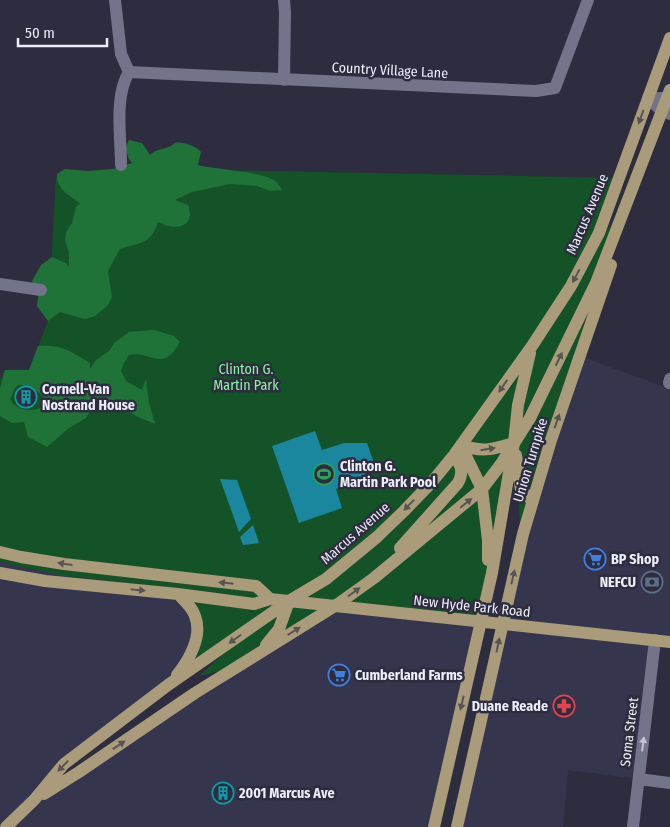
<svg xmlns="http://www.w3.org/2000/svg" width="670" height="827" viewBox="0 0 670 827" font-family="'Fira Sans Condensed',sans-serif">
  <rect width="100%" height="100%" fill="#2d2d3f"/>
  <!-- built -->
  <path fill="#35364e" d="M580,356l90,33v253l-15,-2 -16,139 -71,-9 -5,57h-106l45,-203z
    M0,562l63,14 94,9 38,31 -10,49 -150,133 300,-192 146,15 -47,206h-434z"/>
  <!-- green -->
  <path fill="#145327" d="M121,168l497,10 -26,70 20,-24 -5,29 -22,61 -8,50 -56,178 -6,-96 -34,175 -146,-15 -98,61 -38,9 55,-50 -69,39 10,-49 -28,-29 -104,-11 -63,-14v-182l5,-10h24l19,-49 8,-144z"/>
  <!-- forest -->
  <path fill="#1f7338" fill-rule="evenodd" d="M129,140l13,3 8,12c6,-6 11,-5 18,-8 3,0 5,-3 7,-4 7,-2 21,3 26,9l-3,13c18,5 63,6 77,16 3,2 5,6 7,9l-12,1 -13,-5 -27,-2 -38,8 -17,8 13,5c9,23 -14,26 -30,17 -7,23 -18,20 -38,27l-12,22 4,26 -4,8 -13,11 -10,3 -25,-7 -12,9 -11,-15 1,-9 -6,-16 9,-16 11,-8 14,6 3,4v-15l-4,-12 1,-8 6,-9 4,-16 4,-4c-11,-7 -24,-15 -23,-29l8,-5 23,2 25,-2 19,-6 -3,-4 -4,-11z
    M154,330l20,6 6,6c-18,32 -28,8 -51,13l-5,8 -3,8 5,10 16,9 4,-11 3,24 6,21 -19,-8 -23,-15 -10,-2 -11,8 -6,11 -17,10 -22,19 -19,-10 -4,-15 -12,1 -12,-7v-27l5,-19h24l9,-24c23,-2 33,5 52,17v6l6,-9 13,-9 5,-8 15,-11zM18,385c12,0 24,8 30,17 -3,2 -6,5 -10,7 -10,3 -23,0 -28,-10l5,-11z"/>
  <!-- water -->
  <path fill="#1a879f" d="M315,431l7,19 22,-7h23l8,23 -18,15 -21,8 6,19 -43,15 -27,-77z
    M220,479l17,1 14,39 -12,13z
    M253,525l6,18 -16,2 -3,-8z"/>
  <g fill="none" stroke-linecap="round" stroke-linejoin="round">
    <!-- minor -->
    <path stroke="#737489" stroke-width="12" d="M115,0l6,54 8,18c-15,24 -8,65 -8,93
      M129,72l407,19 19,-3 33,-88
      M284,80l1,-68 -1,-12
      M670,98h-22l14,13 8,3
      M0,284l41,6
      M669,383l1,-4
      M639,779l31,4
      M633,827l22,-187"/>
    <!-- major -->
    <path stroke="#aa9c7a" stroke-width="12" d="M461,445c22,8 32,4 53,-2
      M462,448l20,41 6,51v20
      M516,455l5,35 12,11
      M400,548l58,-65c6,-11 3,-18 -4,-28
      M0,552l21,5 43,7 192,22 14,13
      M0,573l45,8 133,13 76,10 16,-5 400,43
      M266,645l13,-16 10,-28
      M177,675c12,-15 26,-39 18,-59 -3,-9 -10,-15 -17,-22
      M44,794l35,-22 116,-79 140,-87 39,-28 108,-89 19,-25 29,-46 66,-135 74,-193
      M6,827l28,-27 30,-36 104,-79 121,-84 37,-22 51,-42 27,-26 27,-28 23,-28 78,-109 39,-60 28,-53 71,-195
      M434,827l58,-254 22,-130 4,-38 12,-52
      M457,827l66,-293 28,-94 60,-175"/>
  </g>
  <!-- one-way arrows -->
  <defs><path id="oneway-solid" d="M-6-.8H1V-3.2L6.5 0L1 3.2V.8H-6Z" transform="scale(1.25)"/></defs>
  <g fill="#595454">
    <use href="#oneway-solid" transform="translate(641 117) rotate(110)"/>
    <use href="#oneway-solid" transform="translate(576 276) rotate(118)"/>
    <use href="#oneway-solid" transform="translate(559 359) rotate(-64)"/>
    <use href="#oneway-solid" transform="translate(503 386) rotate(125)"/>
    <use href="#oneway-solid" transform="translate(557 421) rotate(-71)"/>
    <use href="#oneway-solid" transform="translate(488 449) rotate(-9)"/>
    <use href="#oneway-solid" transform="translate(466 503) rotate(-39)"/>
    <use href="#oneway-solid" transform="translate(409 505) rotate(134)"/>
    <use href="#oneway-solid" transform="translate(65 564) rotate(-172)"/>
    <use href="#oneway-solid" transform="translate(513 577) rotate(-77)"/>
    <use href="#oneway-solid" transform="translate(226 583) rotate(-174)"/>
    <use href="#oneway-solid" transform="translate(138 590) rotate(6)"/>
    <use href="#oneway-solid" transform="translate(354 592) rotate(-36)"/>
    <use href="#oneway-solid" transform="translate(294 631) rotate(-32)"/>
    <use href="#oneway-solid" transform="translate(235 639) rotate(145)"/>
    <use href="#oneway-solid" transform="translate(498 645) rotate(-78)"/>
    <use href="#oneway-solid" transform="translate(462 703) rotate(103)"/>
    <use href="#oneway-solid" transform="translate(119 745) rotate(-34)"/>
    <use href="#oneway-solid" transform="translate(63 766) rotate(134)"/>
  </g>
  <use fill="#c2c3d2" href="#oneway-solid" transform="translate(643 744) rotate(-83)"/>
  <!-- icons -->
  <defs>
    <g id="building-ring" transform="scale(1.125)"><circle r="9.5" fill="#2d2d3f" stroke="#0f9aa8" stroke-width="1.5"/><path d="M-4-6H4V6H1V3H-1V6H-4ZM-2.5-4.3h1.7v1.8h-1.7ZM.8-4.3h1.7v1.8H.8ZM-2.5-1h1.7V.8h-1.7ZM.8-1h1.7V.8H.8Z" fill="#0f9aa8"/></g>
    <g id="stadium-ring" transform="scale(1.125)"><circle r="9.5" fill="#2d2d3f" stroke="#2e9e5b" stroke-width="1.5"/><path d="M0-5a6.5 5 0 1 0 0 10a6.5 5 0 1 0 0-10ZM-3.5-1.8h7v3.6h-7Z" fill="#2e9e5b"/></g>
    <g id="supermarket-ring" transform="scale(1.125)"><circle r="9.5" fill="#2d2d3f" stroke="#3f7fe0" stroke-width="1.5"/><path d="M-6-5.5h2.5l.6 2H6L4.5 2H-2.5L-4.4-4H-6ZM-1.5 3.2a1.3 1.3 0 1 0 .1 0ZM3 3.2a1.3 1.3 0 1 0 .1 0Z" fill="#3f7fe0"/></g>
    <g id="bank-ring" transform="scale(1.125)"><circle r="9.5" fill="#2d2d3f" stroke="#5c6f8a" stroke-width="1.5"/><path d="M-6-4H6V4H-6ZM0-2.3a2.3 2.3 0 1 0 0 4.6a2.3 2.3 0 1 0 0-4.6Z" fill="#5c6f8a"/></g>
    <g id="pharmacy-ring" transform="scale(1.125)"><circle r="9.5" fill="#2d2d3f" stroke="#e0444e" stroke-width="1.5"/><path d="M-2-6h4v4h4v4h-4v4h-4v-4h-4v-4h4Z" fill="#e0444e"/></g>
  </defs>
  <g fill-rule="evenodd">
    <use href="#building-ring" x="26" y="397"/>
    <use href="#stadium-ring" x="324" y="474"/>
    <use href="#supermarket-ring" x="595" y="559"/>
    <use href="#bank-ring" x="652" y="582"/>
    <use href="#supermarket-ring" x="339" y="675"/>
    <use href="#pharmacy-ring" x="564" y="706"/>
    <use href="#building-ring" x="223" y="793"/>
  </g>
  <g text-anchor="middle" stroke-width="5" stroke-linejoin="round" paint-order="stroke">
    <!-- street labels -->
    <g font-size="14" fill="#ecedf9" stroke="#2d2d3f">
      <text transform="translate(390 70) rotate(3)" y="5">Country Village Lane</text>
      <text transform="translate(587 214) rotate(-67)" y="5">Marcus Avenue</text>
      <text transform="translate(530 460) rotate(-73)" y="5">Union Turnpike</text>
      <text transform="translate(355 533) rotate(-41)" y="5">Marcus Avenue</text>
      <text transform="translate(472 606) rotate(6)" y="5">New Hyde Park Road</text>
      <text transform="translate(629 732) rotate(-83)" y="5">Soma Street</text>
    </g>
    <!-- park labels -->
    <g font-size="14" fill="#8af3a0" stroke="#2d2d3f">
      <text x="246" y="374">Clinton G.<tspan x="246" dy="16">Martin Park</tspan></text>
    </g>
    <!-- poi labels -->
    <g font-size="14" font-weight="bold" fill="#ecedf9" stroke="#2d2d3f" text-anchor="start">
      <text x="42" y="394">Cornell-Van<tspan x="42" dy="16">Nostrand House</tspan></text>
      <text x="340" y="471">Clinton G.<tspan x="340" dy="16">Martin Park Pool</tspan></text>
      <text x="611" y="564">BP Shop</text>
      <text x="636" y="587" text-anchor="end">NEFCU</text>
      <text x="355" y="680">Cumberland Farms</text>
      <text x="548" y="711" text-anchor="end">Duane Reade</text>
      <text x="239" y="798">2001 Marcus Ave</text>
    </g>
  </g>
  <!-- scale -->
  <path d="M18 38v8h89v-8" fill="none" stroke="#ecedf9" stroke-width="2.5"/>
  <text x="25" y="38" font-size="15" fill="#ecedf9" stroke="#2d2d3f" stroke-width="4" paint-order="stroke">50 m</text>
</svg>
